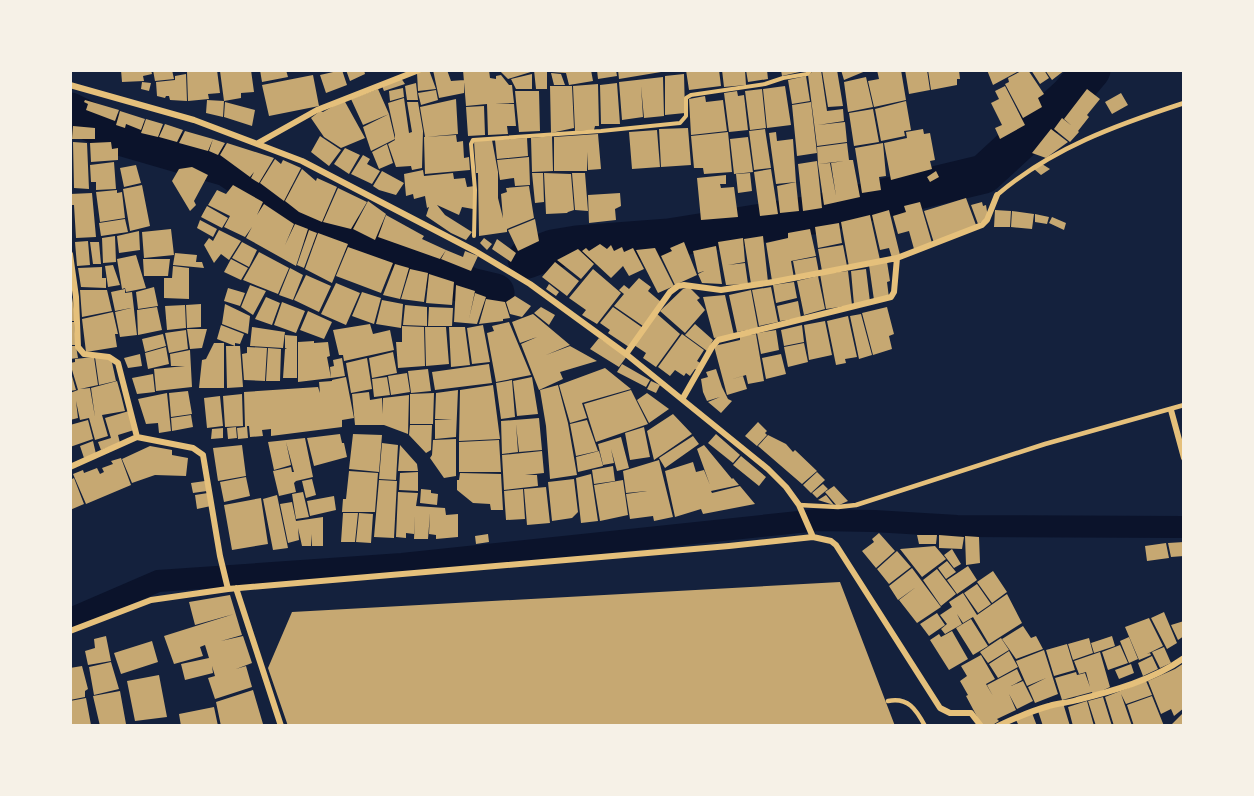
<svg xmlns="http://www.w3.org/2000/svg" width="1254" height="796" viewBox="0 0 1254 796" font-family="'Golos Text',sans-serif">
  <rect width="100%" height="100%" fill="#14213d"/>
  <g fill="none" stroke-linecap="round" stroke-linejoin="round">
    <!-- canal -->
    <path stroke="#0b132b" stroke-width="22" d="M70,619l88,-38 244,-17 416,-44 56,1 83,5 227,1"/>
    <!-- river -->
    <path stroke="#0b132b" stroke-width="39" d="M70,112l50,24 107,31 87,57 64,18 92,45 25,6
      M527,259l26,-10 24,-4 92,-7 149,-24 166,-40 86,-79 21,-25"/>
  </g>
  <!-- building -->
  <path fill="#c6a872" d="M121,70h30l1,4 -9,2 1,5 -22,1z
    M153,70h19l2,9 -19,2z
    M192,70h25l3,23 -12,1 1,5 -21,2 -1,-29z
    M251,70l3,22 -13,1v5l-17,3 -4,-30z
    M260,70h26l2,7 -26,5z
    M342,70l5,15 -21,8 -6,-18z
    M346,70h18l1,4 -15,7z
    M425,70h4l7,19 -18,2 -1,-18z
    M433,70h14l4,11 13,-1v13l-25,5z
    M463,70h26l1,8 6,1v-3l5,-1 8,10h3l2,18 -19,1h19l2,22h-9l1,8 -20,1 -1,-31 -21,2z
    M499,70h35v1l-26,8z
    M534,70h13v19h-11z
    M551,70h40l2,11 -24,4 -3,-12 -15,-1z
    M597,70h19l1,6 -19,3z
    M618,70h43v2l-42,7z
    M686,70h33l2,16 -32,4z
    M722,70h23l1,15 -22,2z
    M746,70h21l1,9 -20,3z
    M781,70h23v1l-22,5z
    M815,70h6l6,41 16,-2 1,12 -26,4 27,-3 2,20 -30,4 -9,-71z
    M822,70h15l6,36 -15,1z
    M841,70h27l-24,10z
    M877,70h24l5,30 -32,7 -6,-26 11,-2z
    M905,70h22l3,20 -21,4z
    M928,70h31l1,9h-3v6l-26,5z
    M987,70h34l-28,15z
    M1023,70h5l16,24 -6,4 4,9 -19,11 -18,-34 4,-2 -1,-4z
    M1031,70h13l5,8 -9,6z
    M1045,70h20l-13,10z
    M551,73l10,1 4,11h-11z
    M186,74l1,27 -17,-1 -1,-4h-3l-1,2 -8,-2 -1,-14 19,-2v-4z
    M532,74v15h-16l-5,-10z
    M684,74l1,39 -20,2v-39z
    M313,75l6,31 -50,10 -7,-31z
    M806,76l4,25 -18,3 -4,-24z
    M663,77l1,39 -20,2 -3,-32 2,31 -21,3 -3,-38z
    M866,77l7,30 -25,5 -4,-30z
    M401,78l4,6 -21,7 -2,-5z
    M142,82l9,1 -2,8 -8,-2z
    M416,83l2,17h-11l-2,-14z
    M617,83l3,41h-19l-1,-39z
    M598,84l1,42h-4l-1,4 -19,1 -2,-45z
    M550,86h22l2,42 -23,5z
    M785,86l6,39 -24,3 -4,-39z
    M1005,86l20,39 -25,14 -5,-11 7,-3 -11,-22 8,-4 -4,-8z
    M403,88l1,9 -14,4 -1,-10z
    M378,89l11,25 -26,11 -12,-26z
    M762,89l4,39 -16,2 -5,-39z
    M1087,89l13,10 -13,16 2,2 -11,14 1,1 -9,10 -16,-13 8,-11 10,8 -8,-7z
    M436,90l2,10 -17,5 -3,-12z
    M515,91h24l1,40 -21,1z
    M737,91l1,5 6,-1 4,35 -19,2 -5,-39z
    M1121,93l7,12 -16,9 -7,-12z
    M705,96l1,6 17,-2 4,31 -36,4 -2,-36z
    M404,98l5,35 3,-1 -5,-30h11l5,29 -1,37 -10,2 -1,-4 -15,1 -8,-23 7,-4v3v-8l-7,-32z
    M456,99l2,35 -33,3 -5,-30z
    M85,100l34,10 -4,11 -29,-11 2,-6 -4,-2z
    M207,100l17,1 -1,16 -17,-4z
    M344,100l21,38 -24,10 -17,-11 -13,-19 9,-7 3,1z
    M906,101l5,29 -7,1 1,5 -24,5 -6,-32z
    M225,102l30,8 -3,16 -28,-9z
    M811,102l6,51 -20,3 -5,-51z
    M484,106l1,29 -17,1 -2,-29z
    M873,109l6,33 -25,4 -5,-33z
    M120,111l25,8 -4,11 -15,-6 -1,4 -9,-3z
    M389,114l6,25 -24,12 -8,-24z
    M146,119l17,5 -5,13 -17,-4z
    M165,124l18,6 -6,12 -18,-5z
    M73,126l22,2v11h-23z
    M688,128l3,37 -30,2 -2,-38z
    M765,129l6,39 -17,2 -5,-39z
    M923,129l1,5 6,-1 5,27 -5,1 2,8 -41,11 -7,-37 23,-5 -1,-6z
    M1051,129l17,13 -22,16 -14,-5z
    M657,130l3,37 -28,2 -3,-37z
    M185,131l28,8 -5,12 -29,-8z
    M728,132l4,40 -28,2 -1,-6h-9l-3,-32z
    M776,132l1,9 16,-2 3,43 -20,2 -7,-51z
    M598,134l3,35 -13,1 -1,-18v19h-33v-34z
    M456,135l1,7 6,-1 1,17 5,-1 1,13 -45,4 -1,-37z
    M320,136l21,14 -12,16 -18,-14z
    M552,136l1,35 -21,1 -1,-34z
    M748,137l5,35 -19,2 -4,-35z
    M527,138l1,18 -31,3 -2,-19z
    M213,139l12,4 -7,12 -9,-4z
    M492,140l6,32v26l5,20 -2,-24 6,-2 -1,-4 23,-2 5,32 -27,11v3l-28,4 -1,-63h-2l-2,-32z
    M73,142l14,1 2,46 -15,-1z
    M111,142l1,7 6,-1v12l-27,2 -1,-19z
    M227,143l47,15 -15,25 -8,-5 3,-6 -4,5 -30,-22z
    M847,143l2,17h4l7,37 -36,8 -6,-41 12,-1 6,33 -5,-33 13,-2 -26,3 -1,-17z
    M883,143l3,33 -7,1 2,13 -19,3 -7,-45z
    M387,144l6,19 -14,6 -7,-17z
    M345,148l15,7 -11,19 -15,-10z
    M363,155l7,4 -3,5 13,7 -8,13 -21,-10z
    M529,157l1,28 -15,1 -1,-8 -14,2 -3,-20z
    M275,159l6,5 2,-4 18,8 -17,33 -24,-18z
    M817,161l5,47 -19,3 -5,-47z
    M114,162l2,27 -20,1v-8h-5l-1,-17z
    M1042,164l8,5 -9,6 -7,-6z
    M136,165l5,18 -17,4 -4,-19z
    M192,167l16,8 -14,26 2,4 -6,6 -18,-30 7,-12z
    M302,169l14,12 1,-3 20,9 -15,35 -23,-10 -14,-11z
    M771,169l7,45 -18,2 -6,-44z
    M423,170l1,6 29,-3 1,6 11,-1 2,9 8,-1 -2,23 -11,-2 -3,8 -22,-10 8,10 27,17 -6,8 -15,-7 -25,-17 3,-9 -2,1 -2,-12 -11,3 -1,-5 -7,2 -2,-22z
    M382,171l22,12 -8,12 -17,-5 -6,-4z
    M936,171l3,6 -9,5 -3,-5z
    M532,173h11l1,29 -9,1z
    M544,173l27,1 3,36 -6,2 -1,1 -21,1z
    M572,173h13l3,38 -13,-1z
    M750,173l2,18 -14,2 -2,-19z
    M726,175v9h-6l1,4 13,-1 4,30 -37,3 -4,-42z
    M796,182l3,29 -19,2 -3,-27z
    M142,185l8,41 -20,5 -7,-42z
    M233,185l30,17 -6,13 7,-11 30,20 -9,21 10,-21 13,5 -12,37 -50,-28 6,-11 -7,10 -21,-10 6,-11 -22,-11 9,-15 9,4z
    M338,188l29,14 -16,27 -28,-7z
    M117,190v3l5,-1 3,26 -25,4 -4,-30z
    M92,193l4,44 -20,1 -2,-33h-3l-1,-11z
    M620,193l1,13 -6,3 1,11 -27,3 -1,-28z
    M966,198l10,27 -42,18 -10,-32z
    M368,201l18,13 -11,26 -22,-11z
    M920,202l12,41 -18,6 -5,-18 -11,3 -5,-18 13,-4 -2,-6z
    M982,202l1,4 3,-1 2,13 -10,6 -7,-19z
    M207,206l21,12 -6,10 -21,-11z
    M889,210l11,45 -8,3 -3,-10 -9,2 -8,-35z
    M995,210l16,1 -1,16h-16z
    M1012,211l22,3 -2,15 -21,-2z
    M1035,214l14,3 -2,7 -12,-2z
    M386,215l38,21 -2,3 24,11 -6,9 -62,-22z
    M870,215l10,45 -31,7 -8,-45z
    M1052,217l14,6 -2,7 -15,-7z
    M125,219l3,13 -27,4 -2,-13z
    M535,219l4,22 -21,10 -10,-21z
    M200,220l17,9 -4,8 -16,-9z
    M839,223l3,20 -24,5 -3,-21z
    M171,229l3,26 -30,3 -2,-26z
    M810,229l6,27 -25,5 3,17 -22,3 -6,-38 22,-5v-5z
    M219,230l22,11 -12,19 -8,-6 -7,9 -10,-18 5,-7 4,3z
    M309,230l8,3 -13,35 -7,-3z
    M139,231l1,19 -21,3 -2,-17z
    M318,233l30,11 -16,39 -27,-14z
    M115,236l1,26 -13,1 -1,-25z
    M763,236l5,46 -17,2 -7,-45z
    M484,238l8,6 -5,6 -7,-7z
    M743,238l2,24 -17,3 17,-2 3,21 -22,1 -8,-43z
    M497,239l19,14 -5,9 -19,-13z
    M88,241l2,24 -13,1 -2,-24z
    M90,242h9l2,22h-8z
    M242,242l15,8 -8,17 -17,-9z
    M684,242l13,33 -22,10 -14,-29 11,-5 -2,-3z
    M600,244l7,5 4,-4 3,6 8,-4 2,5 9,-4 11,21 -15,7 -6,-10 -12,12 -29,-27 4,-3 3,3z
    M843,245l4,21 -25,5 -4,-22z
    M716,246l6,38 -20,-1 -4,-9 6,-3 -6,2 -5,-22z
    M348,247l45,16 -12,30 -45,-17z
    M655,248l19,38 -16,7 -22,-43z
    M578,249l16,15 -13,15 -24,-19z
    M446,250l17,7 2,-6 13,5 -7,15 -30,-12z
    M259,252l30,16 -11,26 -35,-14z
    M175,253l22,2 -1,7h6l2,6 -31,-3z
    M136,255l10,33 -20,4 -2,-8 1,4 -3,1 -5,-30z
    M816,257l3,16 -23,4 -3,-16z
    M143,259h27l-2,17h-24z
    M231,259l17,9 -7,12 -17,-8z
    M555,262l24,19 -12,15 -25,-19z
    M887,262l3,19 -3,1 2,16 -15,2 -5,-35z
    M395,264l14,4 -9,31 -17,-4z
    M113,265l7,20 -12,2 -3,-21z
    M173,266l16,2v31l-25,-1v-20h8z
    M102,267v11h4v10l-25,-1 -3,-19z
    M290,268l13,7 -10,25 -14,-5z
    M410,269l18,4 -4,29 -23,-3z
    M593,269l28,24 -24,31 -15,-9 4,-5 -17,-12z
    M866,269l4,33 -16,3 -3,-34z
    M848,271l4,34 -26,4 -6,-35z
    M429,274l25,8 -2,23 -26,-2z
    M306,275l25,11 -12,26 -25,-12z
    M818,276l7,33 -21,6 -7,-34z
    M639,278l12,9 -3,4 13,11 -18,24 -29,-20 10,-12 -5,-4 5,-5 5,4z
    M794,282l3,16 -21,5 -3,-18z
    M336,283l24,10 -14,32 -25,-11z
    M549,284l10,8 -3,4 -10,-7z
    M250,285l16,6 -13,24 -12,-8z
    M456,285l19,6 -6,28 6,-26 11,4 -9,27 -23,-2z
    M154,287l4,19 -20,3 -2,-17z
    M689,287l11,11 -3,2 8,10 -20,23 -25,-22 23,-22z
    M771,287l7,35 -19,4 -7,-36z
    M228,288l17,5 -5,13 -16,-5z
    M125,289v4l7,-1 5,43 -17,2 -5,-25 16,-4 -16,3 -4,-19z
    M80,290h27l5,21 -30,6z
    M751,290l7,38 -21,4 -8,-37z
    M362,292l19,6 -7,26 -22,-8z
    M725,295l9,40 -20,3 -11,-41z
    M515,296l16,10 -9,11 -12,-3 -4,-12z
    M70,297h2l4,24h-6z
    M266,297l14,6 -8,22 -17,-6z
    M486,299l19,3 5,16 -7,1v2l-24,3z
    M382,300l21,4 -2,24 -25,-4z
    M798,301l3,17 -21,3 -3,-15z
    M282,302l23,9 -9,22 -22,-8z
    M201,304v23l-14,1 -1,-23z
    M225,304l25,12 -2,18 -26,-10z
    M185,305l1,23 -19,2 -2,-24z
    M405,305l22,2v19l-24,-1z
    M157,307l5,23 -24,5 -1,-25z
    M429,307l24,1 -1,18h-24z
    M541,307l14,8 -6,10 -15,-12z
    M613,307l30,21 -14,19 -21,-14 2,-3 -10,-7z
    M887,307l7,27 -5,2 3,13 -19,6 -11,-42z
    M308,311l24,11 -8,17 -24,-9z
    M113,312l5,22h-3l2,13 -31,5 -4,-33z
    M656,313l24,21 -24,33 -13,-9 3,-5 -12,-8z
    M533,314l37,31 -24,10 24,-9 27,15 -37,11 3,7 -24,11 -18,-46 16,-7 -17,6 -8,-21z
    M861,314l11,41 -13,4 -9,-43z
    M848,316l9,41 -12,2 1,4 -10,2 -9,-44z
    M825,321l7,34 -23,5 -5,-35z
    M70,322h4l2,23h-6z
    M509,322l22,53 -35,7 -9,-49 7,-2 -2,-5z
    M370,324l3,10 17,-4 4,20 -50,11 -1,-6h-4l-6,-25z
    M695,324l18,16 -6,11 -22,-16z
    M221,325l23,9 -4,10 -5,-1v3l-18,-7z
    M483,325l7,37 -18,2 -5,-36z
    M802,325l2,17 -20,4 -3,-16z
    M402,326l22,1 1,39 -27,2 -2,-26h6z
    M252,327l33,5 -2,16 -33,-2z
    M425,327h21l3,37 -23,2z
    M449,327h16l5,38 -19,2z
    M187,329h20l-5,19 -12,1z
    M186,330l2,19 -19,4 -4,-20z
    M776,330l3,20 -18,4 -4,-21z
    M163,334l3,12 -21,6 -3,-13z
    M682,334l22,16 -7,11 5,3 -4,6 -3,-1 -5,7 -4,-3 -2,3 -9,-6 -5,6 -12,-9z
    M756,334l8,47 -16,3 -2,-9 -17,5 14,-4 4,13 -20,6 -13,-49 26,-6v-4z
    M285,335l12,1v42h-14l2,-29h2l-2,-1z
    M599,338l28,18 -8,11 -29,-18z
    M314,341v2l14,-1 2,14 -3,1 4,21 -33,4v-40z
    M214,343h10v45h-25l3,-28 4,-1z
    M804,343l4,19 -20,5 -4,-20z
    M70,346h6l2,12 -8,1z
    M226,346h14l3,41 -16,1z
    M166,347l3,17 -21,5 -3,-16z
    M247,347l20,1 -2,33 -21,-1 -2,-26 5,-1z
    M268,348l13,1 -1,32h-14z
    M190,350l2,37 -36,4 -2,-22 31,-3h-14l-1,-12z
    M393,352l4,21 -25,5 -3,-20z
    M140,354l2,12 -14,2 -4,-10z
    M781,354l5,20 -20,5 -4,-21z
    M94,357l4,28 -18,4 10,-1 5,29 -4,-29 26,-7 4,14 -13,4 13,-4 4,16 -23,4 6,21 -13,4 -6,-22 -9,2 -4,-19 2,17 -8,2v-27l8,-3 -8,-27 5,-1v-3z
    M95,357l16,1 5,23 -17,4z
    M342,358l3,18 -14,2 -1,-11 4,-1 -1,-6z
    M367,358l5,31 -21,4 -5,-30z
    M489,364l3,19 -57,7 -3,-18z
    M622,364l28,16 -4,7 -29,-15z
    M605,368l26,21 -49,14 5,15 -17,5 -11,-38z
    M70,369l6,21 -6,1z
    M428,369l3,22 -20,2 -3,-22z
    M716,369l6,18 6,12 4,2 -11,12 -13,-11 12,-5 -13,4 -4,-9 -2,-13 7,-2 -2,-5z
    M407,373l3,19 -19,3 -3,-19z
    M153,374l2,18 -18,2 -5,-16z
    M346,377l8,41 -12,2v7l-71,9v-7l-9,1 1,6 -13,1 -1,-11h-2l1,12 -10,1 -1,-11 8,-1 -1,-35 74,-5 2,6 -1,-11 13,-1v-1z
    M387,377l3,18 -16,2 -2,-18z
    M532,377l6,37 -21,2 -4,-35z
    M512,380l3,37 -14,2 -5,-36z
    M651,381l9,4 -4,8 -9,-4z
    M493,385l7,54 -41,2 1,-51z
    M558,385l10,38 9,52 -27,4 -4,-53 -6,-36z
    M458,390l-2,47 -21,2v-19l17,-1h-17l1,-26z
    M631,390l17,34 -52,18 -12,-38z
    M188,391l4,23 -21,3 -2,-24z
    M369,392l1,8 12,-2 1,16v-16l26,-3 -1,39 -24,-9h-29l-3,-31z
    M167,393l4,38 -12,2 -1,-10 -12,1 -8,-25z
    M434,393l-1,31h-23v-30z
    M647,393l22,16 -20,14 -12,-23z
    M242,394l1,32 -18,1 -2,-31z
    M220,396l3,30 -16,2 -3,-30z
    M129,411l5,19 -16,5 2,8 -19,7 -3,-8 13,-4 -6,-20z
    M673,414l19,20 -38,26 -7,-29z
    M191,415l2,12 -21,4 -1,-13z
    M539,418l3,32 -23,2 -3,-28 2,28 -16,2 -1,-33z
    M88,420l5,19 -23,8v-22z
    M587,420l11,31 -22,5 -6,-32z
    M758,422l9,9 -2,2 2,2 -10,11 -12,-10z
    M410,425h22l-1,25 -5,3 -17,-18z
    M236,427l1,11 -9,1 -1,-11z
    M644,427l6,30 -20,3 -5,-27z
    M223,428v10l-12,1 1,-10z
    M340,434l2,9h2l3,14 -33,9 -7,-28z
    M353,434l29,1 -3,37 -30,-3z
    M716,434l24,21 -7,8 -25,-20z
    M768,435l18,9 7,8 2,-2 22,21 -15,13 -44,-38z
    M693,436l6,8 -34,24 -6,-10z
    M621,437l8,31 -12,3 -6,-22 3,14 -11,2 -5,-21z
    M305,438l8,39 -17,4 -2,2 2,9 -17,4 -6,-25 18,-4 1,5h2l-8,-30 5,23 -17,5 -6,-28z
    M456,439v37l-12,2 -14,-20 2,-3 1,-15z
    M499,440l2,32h-42v-30z
    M93,441l3,13 -12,4 -4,-12z
    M382,443l16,2 -2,35 -17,-1z
    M242,445l4,31 -28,5 -5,-33z
    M400,445l17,19 1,7h-20z
    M704,445l28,34 1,-1 6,7 -28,6 1,2 28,-7 15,18 -52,10 -2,-5 -26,8 -10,-46 28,-9 3,10 8,-2 6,15 -13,-36z
    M150,446l22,4v5l16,3 -2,18 -31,-1 -23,8 -10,-24z
    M542,451l2,22 -19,2h12l1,11 -34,4 -2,-35z
    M599,451l4,15 -25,6 -2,-15z
    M741,456l25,21 -7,9 -26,-21z
    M121,458l10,27 -45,19 -13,-30 10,-4 1,3 13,-5 3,6 4,-2 -2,-4 11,-4 -2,-3z
    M659,460l14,57 -19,4 -1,-5 -23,3 -4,-25 21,-3 -21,2 -3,-22z
    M613,466l2,15 -21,3 -2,-14z
    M349,471l29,2 -3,39h-33l1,-13h3z
    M418,472v19l-19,-1 1,-17z
    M817,472l8,8 -14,13 -8,-8z
    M460,473l41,1 2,36h-12l-1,-6 -17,-1 -16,-13v-10h2z
    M591,474l7,47 -17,2 -5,-45z
    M246,477l4,19 -26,6 -4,-20z
    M74,478l10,26 -14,6v-30z
    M312,479l4,16 -10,3 -4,-17z
    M574,479l4,33 -6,6 -20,3 -4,-39z
    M379,480l18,1 -3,57 -20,-1z
    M623,480l5,35 -28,6 -6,-36z
    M205,481l2,10 -14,2 -2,-10z
    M823,484l5,5 -11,9 -5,-5z
    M834,486l14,15 -11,5 -12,-14z
    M546,487l4,36 -23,2 -3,-36z
    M421,489l10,1v3l7,1 -1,11 -17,-2z
    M523,489l2,30 -19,1 -2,-29z
    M303,492l6,25 -13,2 -4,-25z
    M398,492l20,1 -2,13 29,2 1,7 12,-1v23l-22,2v-4l-7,-1 1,-21 -2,26h-14l1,-24 -1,19 -8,-1v5l-10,-1z
    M208,493l3,13 -14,3 -2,-14z
    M277,495l11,53 -15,2 -10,-51z
    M826,495l8,10 -16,-5z
    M334,496l2,14 -26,6 -3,-15z
    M261,498l7,46 -36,6 -8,-45z
    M292,502l4,19 27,-4v29h-11l-1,-12v12h-9l-4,-18 1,12 -11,3 -8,-39z
    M343,513h15l-3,29h-14z
    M359,513l14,1 -2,29 -15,-1z
    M879,533l16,18 -19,17 -14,-17 12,-9 -2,-3z
    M488,534l1,8 -13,2 -1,-8z
    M917,535h20l-1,9h-17z
    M939,535l25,2 -2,12 -23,-1z
    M965,536l14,1 1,26 -14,2z
    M1184,542v14l-13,1 -3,-14z
    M1166,543l3,15 -22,3 -2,-15z
    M935,546l11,13 -24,18 -22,-28z
    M952,549l9,15 -7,4 -10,-13z
    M897,551l14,16 -22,17 -12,-15z
    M947,561l9,11 -10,7 -8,-11z
    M968,566l9,14 -20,14 -10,-14z
    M912,568l29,39 -24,16 -18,-23 17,-13 -18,13 -9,-14z
    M937,569l19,25 -15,12 -18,-26z
    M993,571l14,21 -15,11 -15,-21z
    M840,582l55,144h-607l-20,-58 24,-56z
    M977,584l14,20 -13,9 -14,-20z
    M963,593l14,22 30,-21 15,29 -33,21 -16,-27 -10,6 -6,-9 5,10 -17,10 -4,-5 6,-5 -7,-9 12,-8 -3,-5z
    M230,595l12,40 -21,6 22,-5 9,27 -16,6 10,-3 6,21 -37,12 -7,-21 7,-2 -3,-10 1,7 -28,7 -4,-16 28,-6 -4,-13 -5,2 3,9 -29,8 -10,-28 70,-22 -39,11 -6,-23z
    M1164,612l13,31 -10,6 -16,-31z
    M937,613l8,12 -16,11 -9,-12z
    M1149,618l14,28 -16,8 3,-1 1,2 -12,5 -14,-33z
    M971,619l17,27 -15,9 -17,-27z
    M1184,621v15l-6,4 -7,-15z
    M1023,626l8,12 5,-2 7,13 -27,10 -14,-20z
    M952,631l16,28 -19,11 -19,-30 9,-6 2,3z
    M106,636l5,25 -23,4 -3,-14 10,-3 -1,-9z
    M1112,636l3,10 -21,7 -3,-10z
    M1129,637l9,22 -9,4 -9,-22z
    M1001,638l8,12 -21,13 -8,-11z
    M1089,638l4,15 -20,7 -5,-16z
    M152,641l6,21 -37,12 -7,-21z
    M1067,644l8,26 -21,6 -8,-26z
    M1120,645l8,18 -20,7 -6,-18z
    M1164,647l7,16 -11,5 -8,-16z
    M1044,650l14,44 -23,9 -7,-16 18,-9 -19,8 -11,-25z
    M1009,651l9,16 -20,11 -9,-14z
    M1100,652l10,35 -17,8 -1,-3 -30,8 -7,-22 21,-6 1,3 8,-2 5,14 -4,-15 -7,2 -5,-13z
    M981,655l14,24 -9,5 7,12 -6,-11 30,-16 5,11 -11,6 12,-5 10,20 -16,8 -8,-15 7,16 -19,9 2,2 -8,5h-9l-16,-30 2,-1 -8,-14 7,-5 -6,-10z
    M1152,656l6,13 -15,7 -5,-13z
    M111,662l8,27 -25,6 -5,-28z
    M1184,663v45l-10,8 -3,-7 -10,5 -13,-33 27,-12z
    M1131,664l3,9 -15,6 -4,-9z
    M82,666l6,23 -3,2v6l-15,3v-32z
    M159,675l8,42 -32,4 -8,-40z
    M1146,681l6,14 -26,9 -5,-10 11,32h-18l-9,-29z
    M253,690l10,34 -6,2h-36l-5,-24z
    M120,691l6,33 -26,2 -7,-30z
    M1152,696l12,30h-30l-7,-21z
    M1103,697l9,29h-16l-8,-25z
    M86,698l5,27 -21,1v-25z
    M1087,701l7,25h-21l-5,-19z
    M1063,703l7,23h-27l-5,-15z
    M214,707l4,19h-37l-2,-12z
    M1184,712v14h-14z
    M1032,713l5,13h-18l-3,-6z"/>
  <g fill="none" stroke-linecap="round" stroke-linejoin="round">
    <!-- path -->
    <path stroke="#e5c07b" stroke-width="4" d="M474,236l1,-46 -4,-46 2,-4 128,-9 79,-8 6,-7v-18l5,-3 74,-11 18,-6 24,-4 4,-4"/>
    <!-- service -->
    <path stroke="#e5c07b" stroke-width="4.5" d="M997,195c55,-47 119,-70 187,-92
      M799,505l39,2 18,-2 189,-61 139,-39
      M888,701c20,-4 28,8 37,25"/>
    <!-- minor -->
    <path stroke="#e5c07b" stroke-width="6" d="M70,85l124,35 108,41 173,90 55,33 96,70 142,115 18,18 13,18 14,32
      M258,143l59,-33 102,-40
      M70,254l6,43 2,50 6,7 25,3 9,6 19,74
      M626,354l44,-62 8,-6 6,-1 37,5 52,-8 124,-24 85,-33 5,-5 10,-25
      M683,398l29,-51 6,-7 173,-43 3,-5 3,-34
      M1171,410l13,48
      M70,467l67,-30 56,11 10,7 17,101 8,33
      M236,588l45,138
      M70,631l81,-31 77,-11 501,-43 84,-9 18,4 5,4 104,163 10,5h21l10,13
      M998,726c17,-8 33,-15 51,-20 9,-3 19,-3 28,-6 36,-9 76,-20 107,-42"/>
  </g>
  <!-- border -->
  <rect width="1254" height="796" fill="none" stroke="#f6f1e7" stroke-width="144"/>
</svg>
